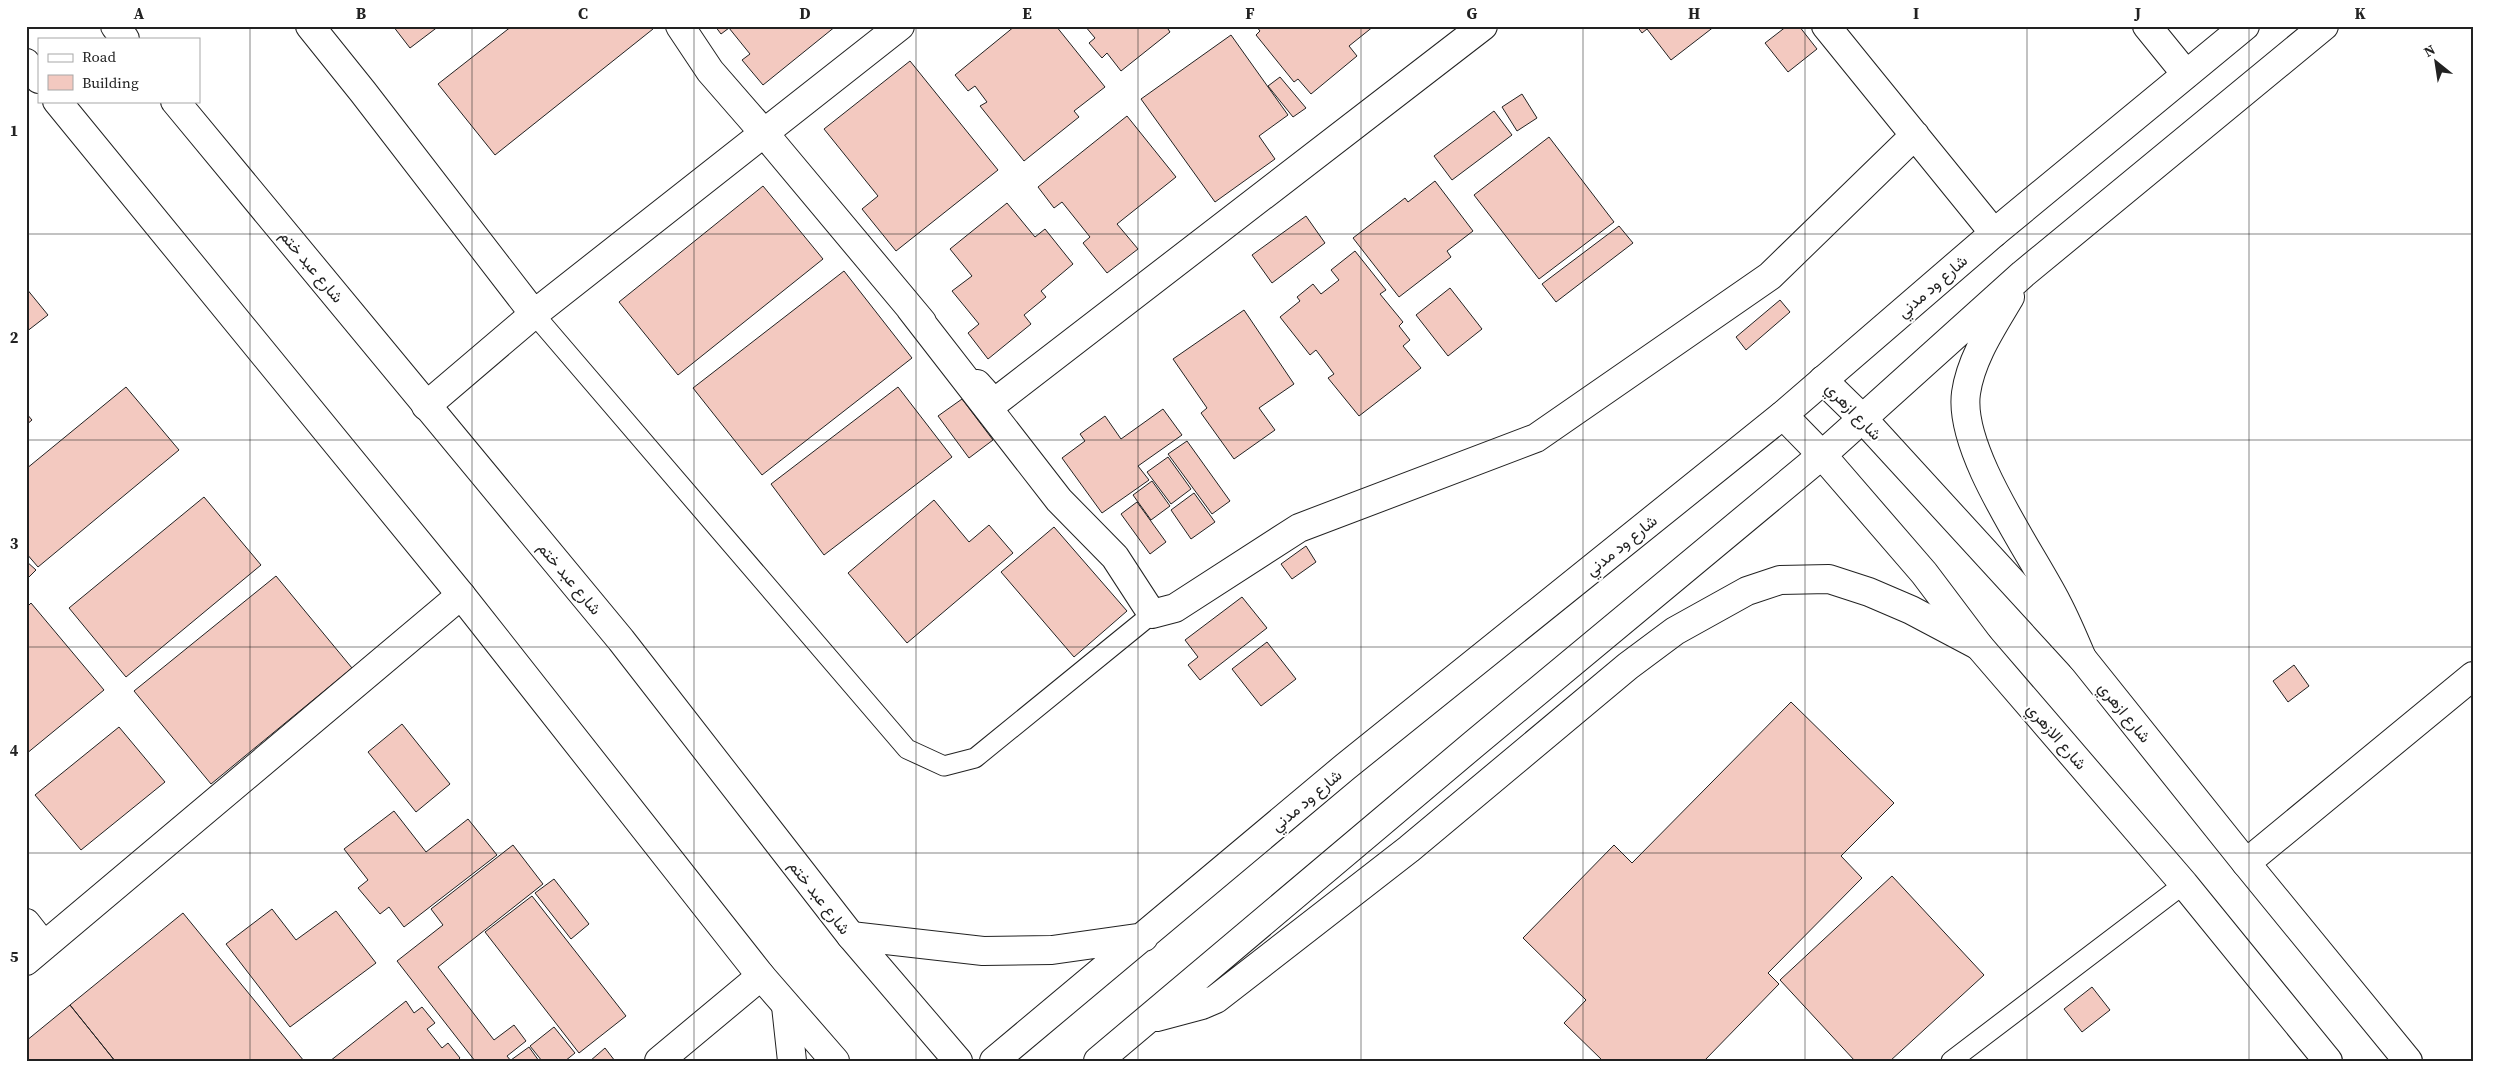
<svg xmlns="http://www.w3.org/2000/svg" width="2499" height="1087" viewBox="0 0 2499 1087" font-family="'Source Serif 4',Vazirmatn,serif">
  <rect width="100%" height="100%" fill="#fff"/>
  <!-- building -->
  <path fill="#f3c9c0" stroke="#222" d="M393,26h46l-29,22z
    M512,26h139l2,3 -158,126 -57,-71z
    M715,26h121l-73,59 -21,-25 8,-6 -21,-26 -8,6z
    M1015,26h41l49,61 -31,24 5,6 -55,44 -44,-55 7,-4 -12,-16 -7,5 -13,-16z
    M1085,26h81l4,6 -49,39 -14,-18 -5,5 -13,-15 6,-5z
    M1256,26h118l-25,20 8,10 -46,38 -13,-15 -4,3 -38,-47 4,-4z
    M1637,26h78l-44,34 -24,-31 -5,4z
    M1787,26h12l18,23 -29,23 -23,-29z
    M1231,35l57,80 -29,21 16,23 -60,43 -74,-103z
    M910,61l88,109 -102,81 -34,-42 16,-13 -54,-67z
    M1280,77l26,31 -13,9 -25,-31z
    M1522,94l15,24 -20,13 -15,-24z
    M1494,111l18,24 -60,45 -18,-24z
    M1127,116l49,61 -59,47 21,25 -31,24 -24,-30 7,-6 -28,-35 -8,6 -16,-21z
    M1549,137l65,85 -75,57 -65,-84z
    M1435,181l38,50 -26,20 4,6 -52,40 -46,-59 52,-40 3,4z
    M763,186l60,73 -145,116 -59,-73z
    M1007,203l28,34 10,-8 28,35 -32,27 5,6 -22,18 7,9 -43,35 -20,-26 11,-9 -27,-33 20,-15 -22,-27z
    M1306,216l19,27 -53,40 -20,-28z
    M1619,226l14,17 -77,59 -14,-18z
    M1355,251l31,39 -6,4 23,28 -4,4 11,14 -7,6 18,22 -62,48 -31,-38 6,-4 -18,-24 -6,5 -30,-38 20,-16 -3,-4 16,-13 8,10 18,-14 -8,-10z
    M844,271l68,87 -150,117 -69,-87z
    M26,288l22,27 -22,17z
    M1450,288l32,41 -34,27 -32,-41z
    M1780,300l10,12 -44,38 -10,-13z
    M1244,310l50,74 -35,24 16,22 -41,29 -33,-46 6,-5 -34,-49z
    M126,387l53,63 -141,117 -12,-14v-84z
    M898,387l54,70 -128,98 -53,-71z
    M962,399l31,41 -24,18 -31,-42z
    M1163,409l19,26 -44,31 11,14 -47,33 -40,-55 23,-17 -5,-7 25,-18 16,23z
    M26,413l6,7 -6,5z
    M1187,441l43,60 -18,13 -44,-60z
    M1168,457l23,32 -20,15 -24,-32z
    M1152,481l18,25 -19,14 -18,-25z
    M1194,493l21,29 -24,17 -20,-29z
    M204,497l57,68 -135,112 -57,-69z
    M934,500l35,42 20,-17 24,28 -106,90 -59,-70z
    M1137,502l29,40 -16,12 -29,-40z
    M1054,527l73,84 -53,46 -73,-85z
    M1306,546l10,16 -24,17 -11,-15z
    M26,561l10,9 -10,10z
    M276,576l76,92 -141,116 -77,-93z
    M1242,597l25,31 -67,52 -12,-15 10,-8 -13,-17z
    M31,603l73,87 -78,64v-146z
    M1267,642l29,37 -35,27 -29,-37z
    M2294,665l15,21 -21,16 -15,-21z
    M1791,702l103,101 -53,53 21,22 -94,95 11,11 -75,77h-101l-39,-38 22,-23 -63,-62 91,-93 18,18z
    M402,724l48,60 -34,28 -48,-60z
    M119,727l46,55 -84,68 -46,-55z
    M394,811l32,41 42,-33 29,36 -93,72 -15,-20 -9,7 -22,-26 10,-8 -24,-31z
    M513,845l30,39 -105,83 56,73 20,-15 12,16 -19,15 4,5h-36l-78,-100 46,-36 -12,-16z
    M1892,876l92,99 -94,86h-35l-75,-81z
    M554,879l35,45 -18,15 -36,-46z
    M532,896l94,120 -47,37 -94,-121z
    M272,909l24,31 40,-29 40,52 -86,64 -64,-83z
    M183,913l121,148h-189l-45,-56z
    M2092,987l18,23 -28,22 -18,-23z
    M406,1001l8,12 8,-6 13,16 -8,6 15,19 6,-5 12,15 -3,3h-127z
    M70,1005l45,56h-89v-20z
    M554,1027l21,26 -10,8h-23l-12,-15z
    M529,1047l10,14h-27l-1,-1z
    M605,1048l10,13h-25z"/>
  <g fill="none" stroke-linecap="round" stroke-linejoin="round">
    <!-- service casing -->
    <g stroke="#222" stroke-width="21">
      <path id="service" d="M534,314l373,435 37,17 31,-8 177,-144
        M1951,1061l233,-177"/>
    </g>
    <!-- minor casing -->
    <g stroke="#222" stroke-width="30">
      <path id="minor" d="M310,26l53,66 171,222
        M680,26l30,45 54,62 158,189
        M1826,26l168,207
        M2147,26l39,48
        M910,308l149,192 56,57 37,57 23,-6 124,-80 237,-90 234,-162 145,-141
        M977,384l17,19 489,-377
        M426,406l108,-92 366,-288
        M2246,863l227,-187
        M26,923l18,23
        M26,961l435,-366
        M659,1061l102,-85"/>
    </g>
    <!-- primary casing -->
    <g stroke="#222" stroke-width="30">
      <path id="primary" d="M115,26l10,13
        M26,63l13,16
        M57,101l404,494 300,381 74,85
        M175,101l446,539 230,296 107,125
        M1823,380l40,39 219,239 164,205 162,198
        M1783,415l39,40 102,118 55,73 205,238 144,177"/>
    </g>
    <!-- trunk casing -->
    <g stroke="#222" stroke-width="30">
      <path id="trunk" d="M2010,297c-17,29 -39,61 -44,96 -8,58 64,157 91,210 9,17 17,36 25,55
        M851,936l132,15 69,-1 92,-13
        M786,1006l6,55
        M1157,1017l45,-12 14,-6 193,-150 219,-183 47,-35 72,-40 33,-11 49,-1 40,13 42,18 68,36
        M994,1061l351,-294 438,-352 211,-182 251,-207
        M1098,1061l376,-317 348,-289 201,-181 301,-248"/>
    </g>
    <!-- service -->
    <use href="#service" stroke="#fff" stroke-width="19"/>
    <!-- minor -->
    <use href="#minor" stroke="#fff" stroke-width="28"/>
    <!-- primary -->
    <use href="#primary" stroke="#fff" stroke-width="28"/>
    <!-- trunk -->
    <use href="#trunk" stroke="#fff" stroke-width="28"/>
  </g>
  <!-- grid -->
  <path fill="none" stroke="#222" stroke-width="1" stroke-opacity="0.55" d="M250,26v1035M472,26v1035M694,26v1035M916,26v1035M1138,26v1035M1361,26v1035M1583,26v1035M1805,26v1035M2027,26v1035M2249,26v1035M26,234h2447M26,440h2447M26,647h2447M26,853h2447"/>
  <g text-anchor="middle" stroke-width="4" stroke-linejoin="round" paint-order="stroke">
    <!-- street labels -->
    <g font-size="16" fill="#222" stroke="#fff">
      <text transform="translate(312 266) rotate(50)" y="6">شارع عبد ختم</text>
      <text transform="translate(1932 286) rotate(-41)" y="6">شارع ود مدني</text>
      <text transform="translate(1854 411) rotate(46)" y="6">شارع ازهري</text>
      <text transform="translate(1621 545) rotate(-39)" y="6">شارع ود مدني</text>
      <text transform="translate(570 578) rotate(50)" y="6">شارع عبد ختم</text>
      <text transform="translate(2125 712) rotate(51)" y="6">شارع ازهري</text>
      <text transform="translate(2057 736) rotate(49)" y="6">شارع الازهري</text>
      <text transform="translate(1306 800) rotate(-40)" y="6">شارع ود مدني</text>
      <text transform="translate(820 897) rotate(52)" y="6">شارع عبد ختم</text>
    </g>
  </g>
  <!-- border -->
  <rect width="2499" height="1087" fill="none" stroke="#ffffff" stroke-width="55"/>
  <!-- legend -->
  <rect x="38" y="38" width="162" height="65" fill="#ffffff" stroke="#a7a7a7"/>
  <rect x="48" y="54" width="25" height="8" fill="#ffffff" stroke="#a7a7a7"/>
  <text x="82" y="62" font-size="15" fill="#222222">Road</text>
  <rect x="48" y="75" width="25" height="15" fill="#f3c9c0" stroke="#a7a7a7"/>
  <text x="82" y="88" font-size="15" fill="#222222">Building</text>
  <!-- north arrow -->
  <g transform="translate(2436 62) rotate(330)" stroke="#ffffff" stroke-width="4" paint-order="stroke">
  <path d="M0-4L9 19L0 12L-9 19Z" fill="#222222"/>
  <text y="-8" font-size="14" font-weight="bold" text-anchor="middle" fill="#222222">N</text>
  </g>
  <rect x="28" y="28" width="2444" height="1032" fill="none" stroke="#222" stroke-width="2"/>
  <g font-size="16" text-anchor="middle" font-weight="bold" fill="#222">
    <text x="139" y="19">A</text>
    <text x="361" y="19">B</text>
    <text x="583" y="19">C</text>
    <text x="805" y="19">D</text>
    <text x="1027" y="19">E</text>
    <text x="1250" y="19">F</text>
    <text x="1472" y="19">G</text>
    <text x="1694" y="19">H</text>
    <text x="1916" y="19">I</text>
    <text x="2138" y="19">J</text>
    <text x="2360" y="19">K</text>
    <text x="14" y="136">1</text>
    <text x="14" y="343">2</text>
    <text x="14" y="549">3</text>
    <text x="14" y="756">4</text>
    <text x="14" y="962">5</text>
  </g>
</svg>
